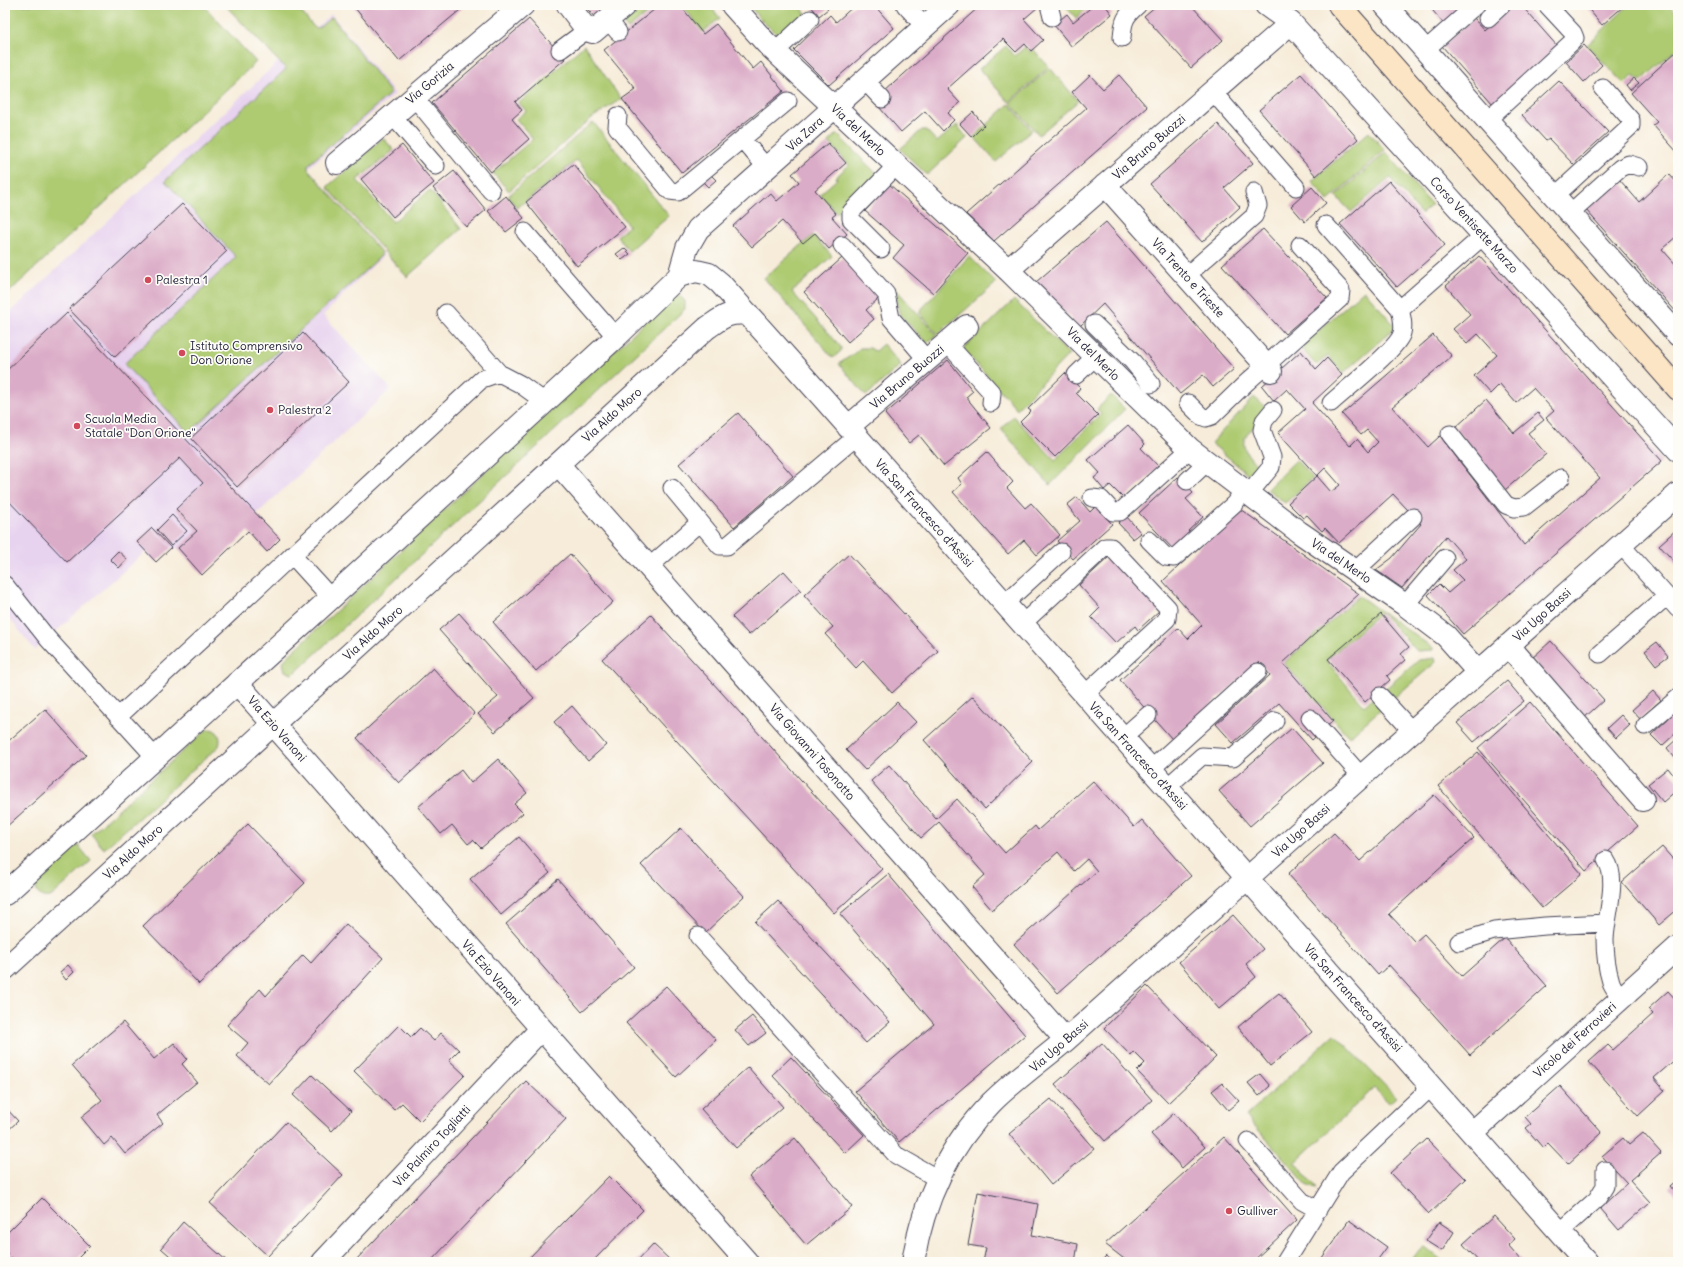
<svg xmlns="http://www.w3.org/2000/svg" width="1683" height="1267" viewBox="0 0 1683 1267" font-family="Delius,sans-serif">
  <rect width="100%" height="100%" fill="#fdfcf7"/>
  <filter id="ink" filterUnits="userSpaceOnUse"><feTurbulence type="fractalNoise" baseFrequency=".025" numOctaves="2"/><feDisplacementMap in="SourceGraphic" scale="8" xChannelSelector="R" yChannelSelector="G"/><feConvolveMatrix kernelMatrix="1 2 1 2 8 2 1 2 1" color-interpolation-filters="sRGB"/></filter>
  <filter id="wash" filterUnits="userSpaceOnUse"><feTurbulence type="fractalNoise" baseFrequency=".012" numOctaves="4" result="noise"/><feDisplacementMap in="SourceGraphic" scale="16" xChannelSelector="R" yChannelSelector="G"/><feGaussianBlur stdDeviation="0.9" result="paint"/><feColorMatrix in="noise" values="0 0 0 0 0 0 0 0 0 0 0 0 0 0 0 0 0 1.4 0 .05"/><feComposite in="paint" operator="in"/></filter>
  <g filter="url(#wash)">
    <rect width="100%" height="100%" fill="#f7ecd9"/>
    <!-- built -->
    <path fill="#e7d2ef" d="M331,14l64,80 -87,74 76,87 -61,60 68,74 -147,137 4,5 -46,44 -24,-27h-7l-15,14 -11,-10 -110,98 -30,-37v-296l272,-254z"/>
    <!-- green -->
    <path fill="#aecb72" stroke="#687656" d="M5,5h198l53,57 -251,234z
      M225,5h70l20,23h3l14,-11 59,76 -83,72v4l73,83v4l-192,177 -65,-69 112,-107 -71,-76 121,-112z
      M641,5h16l-29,24 -6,-8z
      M682,5h27l11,13 -17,14z
      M749,5h54l-1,3 4,7 -27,21 -19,-17z
      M1064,5h26l-14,13z
      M1629,5h40l9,10v33l-37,33 -8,-5 -9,8 -37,-39z
      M584,45l37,54 -29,19 -83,73 -16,-18 40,-34 -17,-20 10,-8 -7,-8z
      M1006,46l9,10 10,-9 5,5 3,-3 16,18 -40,35 -30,-33z
      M1050,68l28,33 -39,34 -29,-32z
      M1009,104l23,26 -36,32 -22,-25z
      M593,122l76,94 -40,35 -12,-15 12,-10 -52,-66 -60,48 -9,-12z
      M957,125l10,13 -40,37 -27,-26 22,-19h4l11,12z
      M1369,132l16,18 -57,51 -16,-20z
      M837,134l41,41 -41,38 -17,-19 17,-15 -1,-2 13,-12 -20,-23z
      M383,138l11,12 -37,30 36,42 37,-32 31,39 -54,48 -80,-90z
      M1386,152l46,53 -11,9 -31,-36 -39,34 -15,-16z
      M813,235l19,21 -40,36 49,55v4l-8,7 -69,-80z
      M969,256l27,27 -58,51 -19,-22z
      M893,286l44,49 -10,8 -27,-28z
      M1364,290l32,37 -53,46 -15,-17 -12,9 -16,-18z
      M679,295l6,6v8l-388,362 -5,3 -7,-3 -2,-8 3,-5 387,-362z
      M1014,300l55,54 -52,55 -54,-60z
      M883,344l18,21 -35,31 -27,-32c7,-6 15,-9 21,-16h10l5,3z
      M1111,395l14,14 -75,76 -49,-56 12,-13 42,44 46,-46 -4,-5z
      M1254,397l11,10c0,23 -41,25 -9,57v2l-7,9 -38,-32z
      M1296,460l17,18 -28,25 -18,-14z
      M1359,596l74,52 1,2 -17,1 -36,-39 -55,48 38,46 8,-7 9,10 -32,28 -65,-74z
      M1435,658l1,4 -42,36 -8,-10 33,-28z
      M208,729c10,0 14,8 11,17l-115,103 -13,-15 114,-103z
      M78,845l13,16 -39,35c-7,3 -13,1 -16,-6l2,-9z
      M1335,1034l61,63 -7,6 -15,-15 -79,75 22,25 -8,-1 -63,-71z
      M1424,1246l20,16h-34l10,-13z"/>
    <g id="blocks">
      <!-- building -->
      <path fill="#dbacc7" d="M357,5h109l-67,56 -45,-54z
        M584,5h28l-16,14z
        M660,5h20l23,29 13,-10 37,45 8,-7 23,29 -102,82 -60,-74 14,-10 -32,-39z
        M810,5h15l3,4 -9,7z
        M855,5h19l20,23 -65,57 -35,-35 36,-35 6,7z
        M981,5h55l2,2 -14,12 19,21 -12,11 -6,-7 -9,8 -13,-13 -56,50 13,14 -12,10 6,7 -11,11 -18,-20 -24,21 -22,-25 5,-15z
        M1094,5h11l7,9 -40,33 -18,-22 13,-11 6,8z
        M1157,5h34l32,35 -32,28 -47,-52z
        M1428,5h38l-22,19z
        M1513,5h8l37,42 -65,57 -51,-58 32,-28 11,12z
        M1585,5h40l-23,20z
        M529,19l36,40 -50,43 7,8 -10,9 17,20 -38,33 -59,-69z
        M1584,45l18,20 -18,17 -18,-20z
        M1678,50v103l-25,-28 4,-3 -26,-29z
        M1301,74l57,65 -42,37 -57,-66z
        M1090,75l13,14 16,-14 28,32 -153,134 -28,-27 120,-106 -14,-16z
        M1634,78l5,5 -9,7 -4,-5z
        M1559,81l49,51 -35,32 -24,-25 -3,2 -24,-26z
        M973,112l11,13 -12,12 -12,-13z
        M1218,124l35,39 -29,25 16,19 -38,35 -52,-58z
        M828,143l18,20 -31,27 21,24 -4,3 15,17 -18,15 -14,-16 -12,10 -21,-22 -30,26 -19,-21 37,-33 7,8 22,-19 -7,-8z
        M402,145l32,38 -41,34 -32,-38z
        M573,164l52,63 -48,39 -51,-64z
        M454,171l32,39 -20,17 -33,-39z
        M1669,174l9,10v51l-16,14 16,18v47l-92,-104 33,-31 20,23z
        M711,175l5,5 -8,7 -5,-5z
        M1389,181l56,64 -48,42 -57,-63z
        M889,184l79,69 -35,40 -40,-35 11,-13 -39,-34z
        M1312,187l14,16 -21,19 -14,-16z
        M506,196l18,22 -18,14 -18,-21z
        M182,204l45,47 -112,106 -46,-48z
        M1106,222l128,147 -21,18 -10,-12 -23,19 -77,-90 -24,23 -43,-45z
        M1263,229l64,69 -42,36 -63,-69z
        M624,248l6,6 -8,6 -6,-6z
        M1479,256l183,205 -199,173 -35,-39 11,-11 9,9 15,-13 -10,-10 13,-11 -20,-23 -44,52 -26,-18 16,-12 29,-34 -28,-30 -54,49 -14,-15 -3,3 -15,-16 -4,3 -15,-15 29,-27 14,16 9,-7 -15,-17 -8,8 -39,-43 27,-24 -18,-20 -13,12 -12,-15 39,-35 15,18 11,-11 15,17 -30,28 38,43 7,-7 11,13 10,-10 -11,-12 -6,5 -19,-21 91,-79 19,21 -60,51 36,40 12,-11 84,109 76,-67 -54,-60 8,-7 -21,-23 -17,15 -16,-19 -10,10 -16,-18 23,-21 -19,-21 -11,10 -14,-15 17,-15 -24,-28z
        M842,258l37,40 -13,12 8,9 -26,23 -44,-50z
        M67,313l213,226 -13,13 -19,-21 -46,44 -24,-27 19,-17 -21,-22 27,-26 -23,-25 -113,104 -62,-65v-125z
        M303,333l46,49 -112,105 -46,-49z
        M948,360l25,31 -7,6 25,31 -47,38 -25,-31 -10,8 -24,-29z
        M1065,373l15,15 -4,5 22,22 -43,42 -35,-35 11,-11 -3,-2z
        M1486,400l28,33 24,-20 6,7 -16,13 18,21 -41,36 -50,-62z
        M738,413l55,63 -59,51 -55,-63z
        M1128,425l17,19 -4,4 18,19 -35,32 -14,-14 -6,5 -10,-12 6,-5 -12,-13z
        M987,452l26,30 -6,6 18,20 6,-5 29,32 -23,20 -13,-15 -16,14 -55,-62 9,-8 -4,-6z
        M1178,477l15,16 -7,6 17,18 -15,14 3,3 -17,16 -35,-37z
        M1077,497l13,15 6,-6 16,18 -39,35 -16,-18 23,-20 -13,-16z
        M1240,509l119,85 -76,69 50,58 -21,19 -33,-37 -46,40 -17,-19 54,-49 -11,-13 -87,77 -52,-59 58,-52 10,11 14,-14 -39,-44z
        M172,515l15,16 -16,15 -14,-16z
        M1126,516l15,17 -8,6 -15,-16z
        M152,528l19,20 -15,14 -19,-20z
        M1678,528v38l-19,-21z
        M118,551l9,8 -8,9 -9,-9z
        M570,554l43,48 -77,69 -43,-49z
        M849,554l89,97 -46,42 -29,-32 -7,7 -31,-34 8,-7 -29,-32z
        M1110,556l50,54 -22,20 -3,-4 -19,17 -25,-26 9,-9 -21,-23z
        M784,571l17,19 -52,45 -17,-18z
        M459,613l75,85 -39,34 -17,-18 20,-17 -59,-67z
        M1381,614l28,33 -8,7 4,6 -18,16 3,4 -25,22 -37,-43z
        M651,615l231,254 -48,44 -232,-254z
        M1551,641l53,59 -20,18 -53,-59z
        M1657,642l11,14 -12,9 -11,-14z
        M433,668l42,46 -76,69 -42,-45z
        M1507,681l17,20 -50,41 -17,-19z
        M1653,691l8,9 -21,19 -8,-9z
        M973,696l60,66 -48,47 -61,-69z
        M897,702l19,20 -51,48 -19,-20z
        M1530,702l108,124 -52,45 -108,-123z
        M572,706l34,39 -18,16 -34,-39z
        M45,709l41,46 -81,73v-84z
        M1675,712l3,2v17l-16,15 -11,-11z
        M1621,715l9,10 -14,13 -9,-10z
        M1292,728l31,35 -73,63 -31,-35z
        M1678,738v17l-3,3 -8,-10z
        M1478,752l104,122 -40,34 -104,-122z
        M498,759l29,34 -13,11 9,9 -42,35 -8,-8 -5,4 -16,-19 -11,9 -23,-27 43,-37 10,13z
        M889,765l47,54 21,-20 48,54 30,-27 3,4 55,-49 41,46 8,-7 49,56 -133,117 -44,-49 83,-73 -10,-12 -13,12 -16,-19 -66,58 -20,-23 13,-12 -46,-53 -18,16 -50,-57z
        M1668,768l10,13v8l-15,13 -15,-18z
        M1434,795l40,43 -85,76 26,28 9,-8 38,42 43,-38 42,48 -77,69 -81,-90 -11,10 -90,-101 46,-41 26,28z
        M248,824l57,59 -106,101 -56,-58z
        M681,828l63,68 -39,37 -64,-68z
        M519,837l31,36 -49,42 -31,-36z
        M1662,847l16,18v44l-19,16 -37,-43z
        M888,874l137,161 -126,107 -44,-51 79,-67 -94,-110z
        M558,879l76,88 -52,45 -76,-88z
        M778,901l112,121 -24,21 -111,-121z
        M1233,915l30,34 -17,15 10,13 -37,32 -40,-47z
        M346,924l37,34 -114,126 -32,-28 11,-13 -21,-18 33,-36 6,7 37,-41 8,8z
        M68,965l6,7 -8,8 -6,-8z
        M666,986l50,54 -40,37 -50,-54z
        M1147,986l69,71 -48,46 -31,-32 8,-8 -11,-11 -3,4 -27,-28z
        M1668,991l10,11v55l-24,21 11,13 -27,25 -49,-54 19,-17 5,5 40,-36 -5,-5z
        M1279,993l33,39 -42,34 -32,-39z
        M752,1016l14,17 -17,13 -14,-16z
        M123,1022l31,37 20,-16 13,16 -5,5 15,18 -40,33 6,8 -38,31 -13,-16 -8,7 -23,-28 21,-17 -30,-35z
        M399,1025l12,12 9,-9 14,13 7,-8 18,17 -10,10 16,15 -45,46 -18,-18 -8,7 -40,-39z
        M1102,1043l50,57 -47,41 -50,-57z
        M791,1057l73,78 -19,18 -73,-78z
        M748,1067l35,40 -47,41 -35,-39z
        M1260,1074l10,12 -11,10 -11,-13z
        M312,1075l39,36 -19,20 -39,-36z
        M526,1081l40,38 -136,143h-76z
        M1222,1083l17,18 -11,9 -16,-19z
        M1560,1086l42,47 -34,31 -20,-21 -5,5 -17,-20 5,-4 -6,-7z
        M1051,1099l43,50 -43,36 -42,-51z
        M5,1107l13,14 -13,12z
        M1174,1113l31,34 -23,21 -31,-34z
        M286,1122l57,53 -75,81 -58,-53z
        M1643,1133l18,20 -31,27 20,22 -31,28 -19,-22 27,-25 -25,-27 21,-18 6,7z
        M1224,1137l73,83 -45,42h-124l-23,-18z
        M795,1138l57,69 -46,38 -57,-68z
        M1427,1139l39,40 -37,35 -39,-41z
        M609,1176l34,34 -51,52h-67z
        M1678,1180v17l-8,-10z
        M978,1192l60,12 -6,31 46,9 -3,18h-92l3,-14 -18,-3z
        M42,1198l48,48 -16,16h-58l-11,-11v-16z
        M1494,1216l21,23 -7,6 15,17h-44l-16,-18z
        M1349,1220l38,27 -11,15h-57z
        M183,1222l45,40h-51l-16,-14z
        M1439,1222l15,10 -12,19 -16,-10z
        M653,1244l19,18h-36z
        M1106,1256l8,6h-14z"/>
    </g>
  </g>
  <g filter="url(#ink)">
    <use href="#blocks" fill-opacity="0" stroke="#424053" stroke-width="1"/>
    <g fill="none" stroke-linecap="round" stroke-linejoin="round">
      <!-- lane casing -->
      <g stroke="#424053" stroke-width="19">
        <path id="lane" d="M905,5l20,22
          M1049,5l3,12
          M1488,18l14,-13
          M608,20l10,12
          M1122,38c1,-17 3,-22 16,-33
          M560,50l27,-20
          M1425,50l51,-45
          M775,52l35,-33
          M865,81l17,18
          M1213,92l83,95
          M414,97l77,94
          M392,115l44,51
          M618,116l-1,11 53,64 8,1 110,-91
          M1487,120l85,-78 3,-4 -2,-5 -26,-28
          M742,139l25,29
          M1555,196l76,-70v-6l-28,-32
          M1570,213l50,-45 9,-4 10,3
          M1326,225l74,84c2,8 4,16 2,24 -4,16 -57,57 -71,70
          M525,232l91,105
          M842,245l44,49 5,24 36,42
          M881,249l-30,-30v-7l45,-46
          M1186,276l68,-60 4,-10 -4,-14
          M1400,309l83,-73
          M446,313l53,60
          M1094,324l39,38 18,22
          M947,343l45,50 -1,10
          M1076,375l19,-18
          M1188,403l13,13 5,2 6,-2 34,-33 94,-84 1,-9 -41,-45
          M1450,434l56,71 8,3 10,-1 37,-29
          M1187,481l20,-19
          M672,488l48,58h7l129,-109
          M1248,495l23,-28 1,-10 -10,-27 2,-9 9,-11
          M1092,498l9,1 12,13h7l70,-63
          M1149,540l17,17 8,1 60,-54 10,-13
          M1621,545l57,64
          M292,555l39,43
          M649,567l51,-45
          M1355,571l58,-54
          M5,585l43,54 107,118
          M1004,604l57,-52
          M1405,605l40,-47
          M1022,624l83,-77h6l57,61 -1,11 -83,76
          M1600,654l67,-58
          M1380,696l32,35
          M118,717l364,-338 17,-6 21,11 25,18
          M1310,718l51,58
          M1645,726l33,-28
          M1122,738l26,-23
          M1150,770l108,-98
          M1166,788l36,-32 31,2 42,-37
          M1606,860c13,19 0,56 -1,79 0,14 2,30 6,43 2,6 7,11 10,16
          M698,936l198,219 42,24
          M1459,942l35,-11 51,-5 61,-3
          M1248,1141l54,60 16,9
          M1560,1232l37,-33 8,-13v-16
          M1285,1262l56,-90 90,-85"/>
      </g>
      <!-- street casing -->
      <g stroke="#424053" stroke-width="24">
        <path id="street" d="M568,5l19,25 6,2 32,-27
          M732,5l34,38 242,227 182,179 109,83 106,73 41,31 32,36
          M1266,5l25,18 387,427
          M1385,5l293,330
          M337,163l186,-158
          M1105,185l166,186
          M1008,270l283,-247
          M679,276l8,-28 11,-19 251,-224
          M848,427l119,-101
          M558,464l508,576
          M1508,645l135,155
          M237,683l510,579
          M5,894l326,-296 285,-261 63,-61 17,-5 13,3 11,9 103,115 763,864
          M5,969l702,-641c16,-11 20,-16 41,-14
          M1472,1133l206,-186
          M323,1262l218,-233
          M913,1262c10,-60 35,-115 78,-159 23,-23 50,-42 75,-63l612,-546"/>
      </g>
      <!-- secondary casing -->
      <g stroke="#424053" stroke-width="24">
        <path id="secondary" d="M1339,5l339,384"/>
      </g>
      <!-- lane -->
      <use href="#lane" stroke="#fff" stroke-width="17"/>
      <!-- street -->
      <use href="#street" stroke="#fff" stroke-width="22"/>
      <!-- secondary -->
      <use href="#secondary" stroke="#fce5c4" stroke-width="22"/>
    </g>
  </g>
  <!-- markers -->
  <g fill="#d1495b" stroke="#fdfcf7" stroke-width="1.5">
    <circle cx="148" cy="280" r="4"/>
    <circle cx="182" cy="353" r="4"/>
    <circle cx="270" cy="410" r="4"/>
    <circle cx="77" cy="426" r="4"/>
    <circle cx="1229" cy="1211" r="4"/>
  </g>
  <g text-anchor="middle" stroke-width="3.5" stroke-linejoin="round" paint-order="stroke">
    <!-- street labels -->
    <g font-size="12" fill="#22223b" stroke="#fdfcf7">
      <text transform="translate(430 83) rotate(-40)" y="4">Via Gorizia</text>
      <text transform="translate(858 130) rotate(43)" y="4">Via del Merlo</text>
      <text transform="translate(805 134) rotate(-42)" y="4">Via Zara</text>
      <text transform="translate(1149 147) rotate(-41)" y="4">Via Bruno Buozzi</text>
      <text transform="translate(1474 225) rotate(48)" y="4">Corso Ventisette Marzo</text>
      <text transform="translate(1188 278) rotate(48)" y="4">Via Trento e Trieste</text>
      <text transform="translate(1093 354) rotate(45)" y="4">Via del Merlo</text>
      <text transform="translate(907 377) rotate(-40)" y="4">Via Bruno Buozzi</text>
      <text transform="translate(612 415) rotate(-42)" y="4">Via Aldo Moro</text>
      <text transform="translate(924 513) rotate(48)" y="4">Via San Francesco d'Assisi</text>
      <text transform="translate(1341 561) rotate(34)" y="4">Via del Merlo</text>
      <text transform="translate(1542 615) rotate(-42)" y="4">Via Ugo Bassi</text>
      <text transform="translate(373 633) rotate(-42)" y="4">Via Aldo Moro</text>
      <text transform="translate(277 729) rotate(49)" y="4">Via Ezio Vanoni</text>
      <text transform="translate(812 752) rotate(49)" y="4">Via Giovanni Tosonotto</text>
      <text transform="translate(1138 756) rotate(48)" y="4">Via San Francesco d'Assisi</text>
      <text transform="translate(1301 831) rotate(-42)" y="4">Via Ugo Bassi</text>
      <text transform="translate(133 852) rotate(-42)" y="4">Via Aldo Moro</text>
      <text transform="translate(491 973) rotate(49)" y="4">Via Ezio Vanoni</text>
      <text transform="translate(1353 998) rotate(48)" y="4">Via San Francesco d'Assisi</text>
      <text transform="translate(1575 1040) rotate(-42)" y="4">Vicolo dei Ferrovieri</text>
      <text transform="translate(1059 1046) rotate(-41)" y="4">Via Ugo Bassi</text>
      <text transform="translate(432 1146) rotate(-47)" y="4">Via Palmiro Togliatti</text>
    </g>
    <!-- poi labels -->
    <g font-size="12" fill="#22223b" stroke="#fdfcf7" text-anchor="start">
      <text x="156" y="284">Palestra 1</text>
      <text x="190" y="350">Istituto Comprensivo<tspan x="190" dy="14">Don Orione</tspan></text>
      <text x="278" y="414">Palestra 2</text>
      <text x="85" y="423">Scuola Media<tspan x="85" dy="14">Statale "Don Orione"</tspan></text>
      <text x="1237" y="1215">Gulliver</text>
    </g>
  </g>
  <!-- margin -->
  <rect width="1683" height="1267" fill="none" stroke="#fdfcf7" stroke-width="20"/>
</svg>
